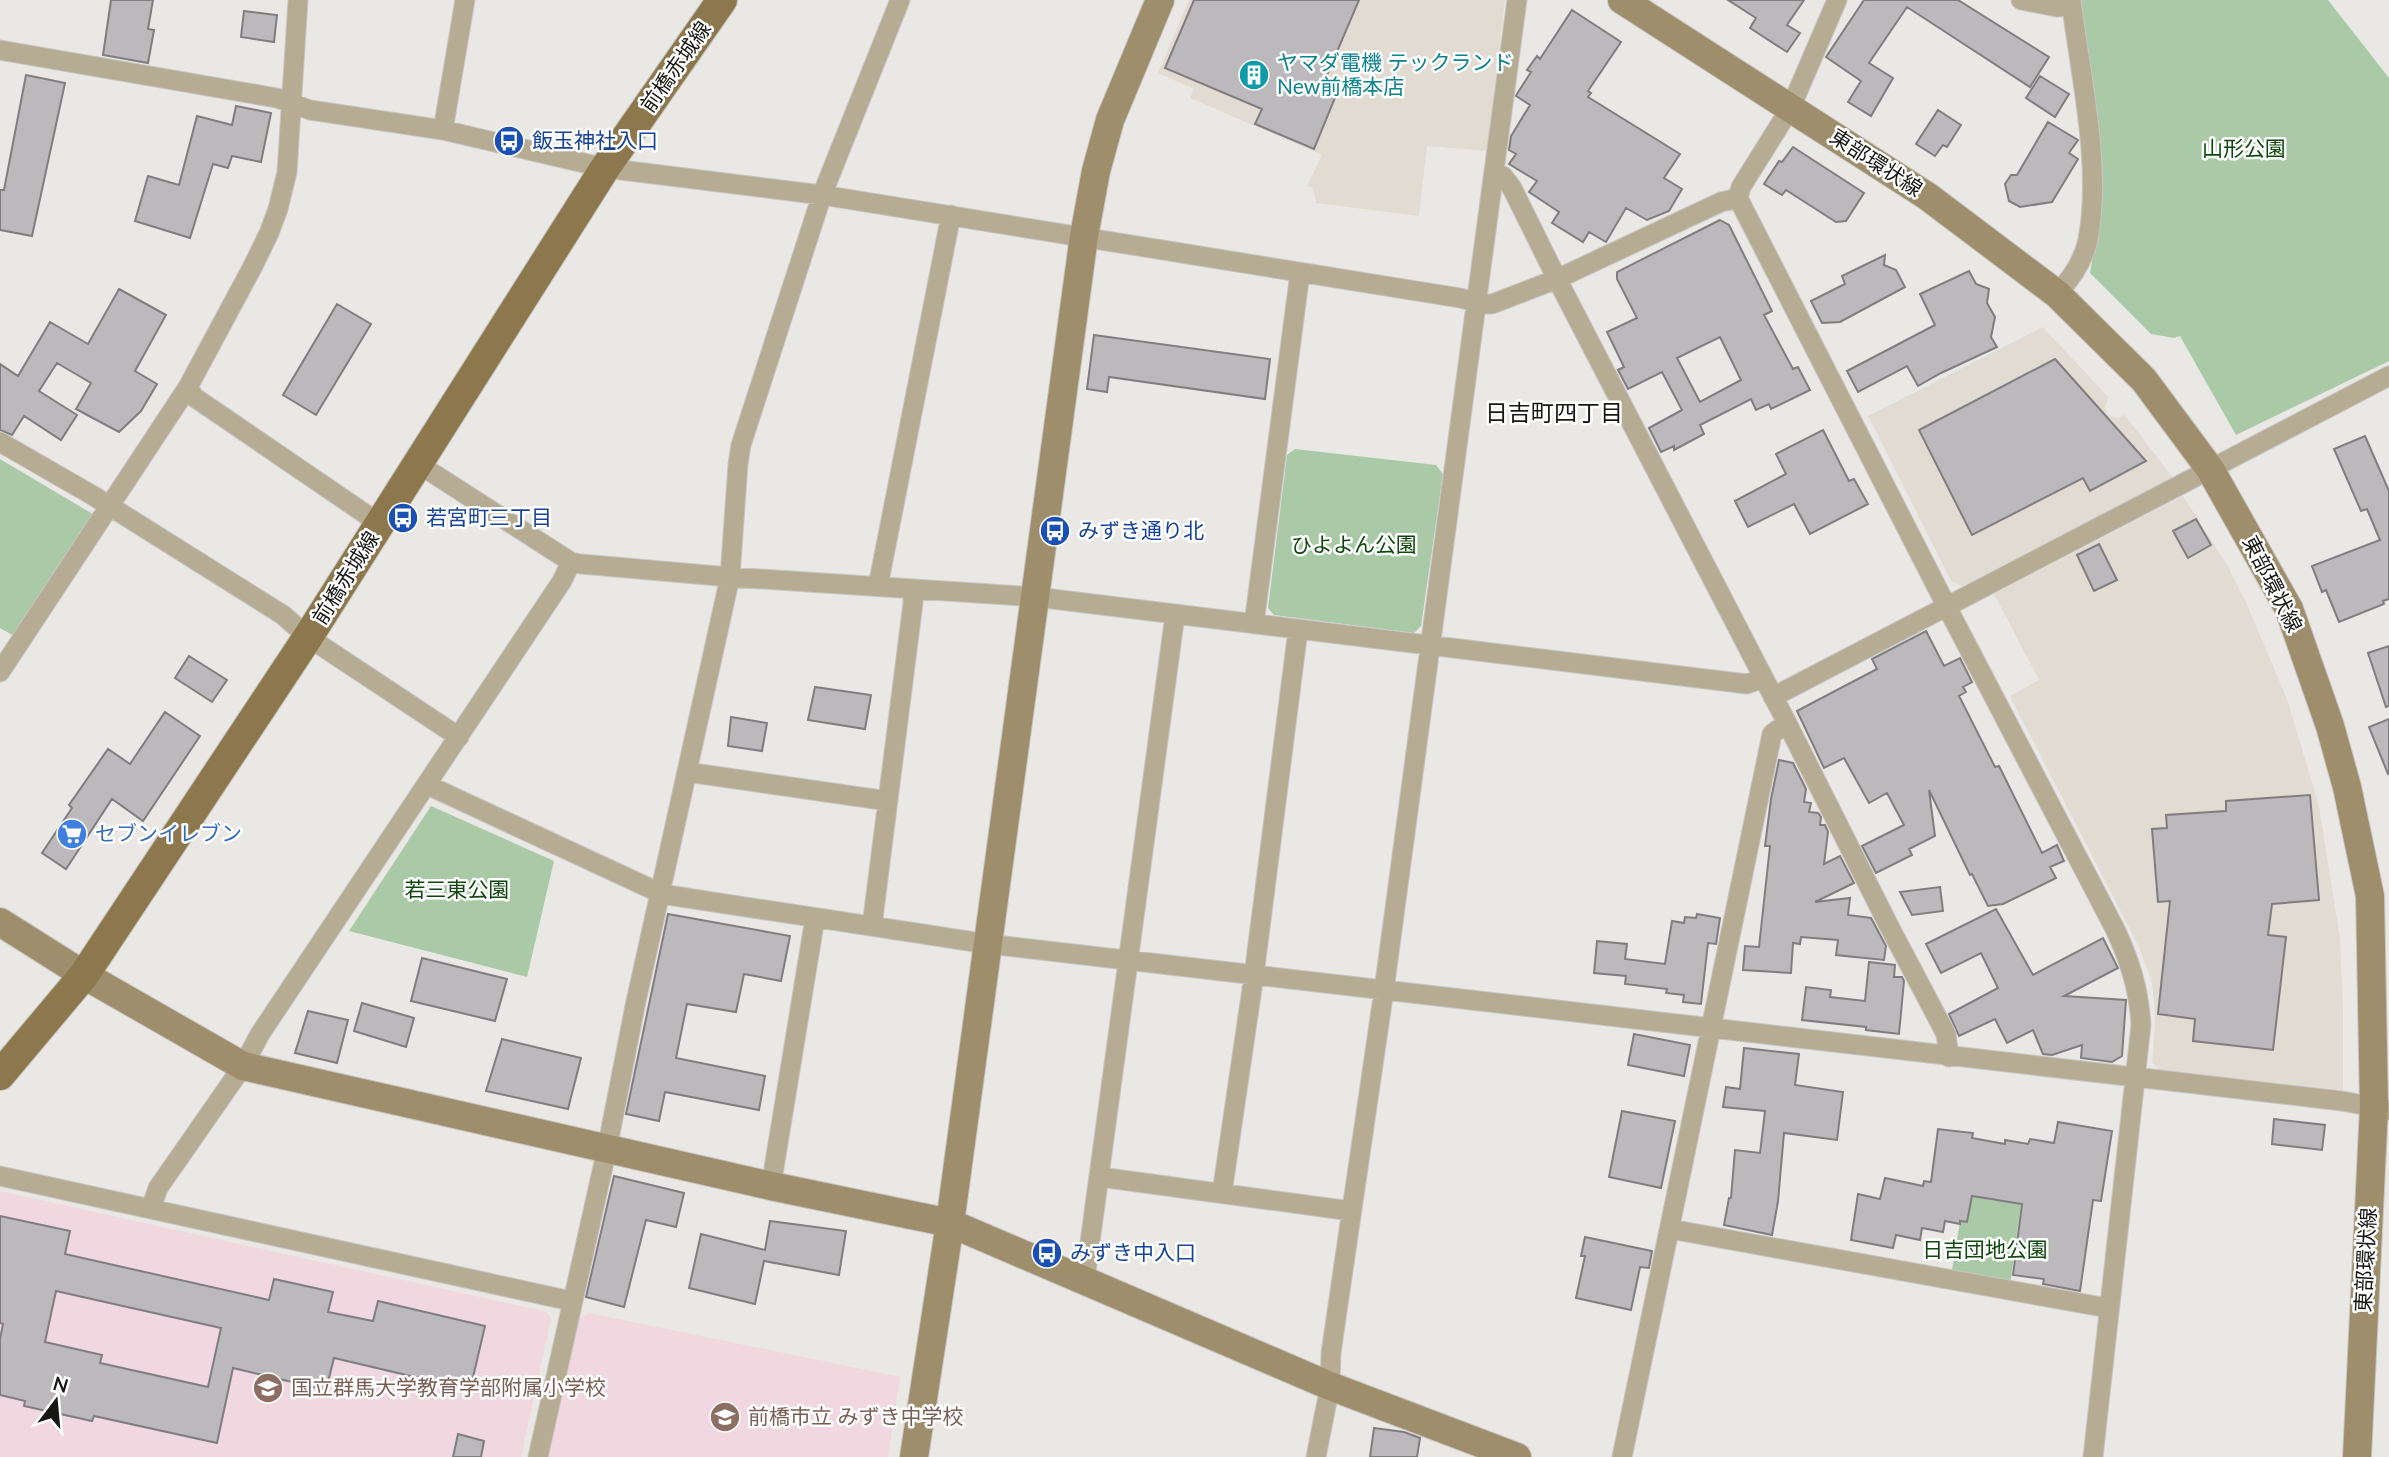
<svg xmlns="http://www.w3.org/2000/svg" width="2389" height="1457" viewBox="0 0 2389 1457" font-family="Lato,'Noto Sans JP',sans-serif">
  <rect width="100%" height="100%" fill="#eae8e5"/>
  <!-- built -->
  <path fill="#e2dbd2" d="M1189,0h316l-18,151 -60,-5 -8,70 -103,-13 -3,-15 -6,-2 15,-31 -132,-57 4,-9 -36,-16z
    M2043,327l66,71 -4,9 3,8 10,3 7,-3 48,63 -211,108 -11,-5 -83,-165z
    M2183,496l44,69 18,35 42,99 32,107 21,133 3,67v84l-184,-20 -7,-8 3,-39 -1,-24 -3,-20 -13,-34 -128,-249 29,-16 -45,-86z"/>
  <!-- education -->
  <path fill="#f1d7df" d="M0,1191l547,121 4,7 -30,138h-521z
    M589,1313l311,64 -12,80h-340l30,-138z"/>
  <!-- green -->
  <path fill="#aac9a7" d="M2081,0h247l61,78v283l-153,74 -56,-99 -6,2 -23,-4 -61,-61 8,-46z
    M1295,449l141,16 7,9 -22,152 -7,7 -140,-18 -6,-7 19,-153z
    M0,459l96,57 -82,120 -14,-8z
    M431,806l123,55 -27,116 -178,-46z
    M1972,1192c16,11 33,11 50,3l-12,91 -59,-10 9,-55h7z"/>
  <!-- building -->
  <path fill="#bbb9bb" stroke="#7f7d80" stroke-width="2" fill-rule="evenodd" d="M111,0h42l-5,29 6,1 -6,33 -45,-8z
    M1194,0h165l-35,82 15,6 -25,61 -59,-25 7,-15 -97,-41z
    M1728,0h76l-17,25 13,8 -13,19 -37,-24 6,-10z
    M1864,0h94l91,57 -19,30 -123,-80 -38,56 24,15 -22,38 -23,-14 13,-21 -35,-24z
    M1572,10l49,32 -33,49 3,2 -3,4 92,57 -16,24 18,11 -13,22 -22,9 -21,-12 -20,34 -17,-10 -6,10 -31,-19 7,-11 -30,-20 8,-11 -28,-17 7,-10 -7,-4 2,-14 19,-31 -14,-9 1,-2 14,-22 -4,-2 10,-14 3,3z
    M244,11l33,4 -3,27 -33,-5z
    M26,75l39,8 -33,153 -32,-6v-40h4z
    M2040,76l29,18 -14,23 -29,-19z
    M236,106l35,7 -10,49 -29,-6 -4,12 -15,-4 -23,74 -55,-17 13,-45 31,9 18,-69 35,9z
    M1938,110l23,15 -14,22 -4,-2 -8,11 -19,-12z
    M2048,122l30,18 -9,13 9,6 -26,43 -32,5 -11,-6 -4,-17 6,-9h6z
    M1793,147l71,46 -18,28 -10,1 -50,-32 -4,5 -18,-11 15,-23 3,1z
    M1720,220l9,5 43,86 -8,4 29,54 5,-2 12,23 -39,19 -2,-5 -13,6 -5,-11 -51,26 4,9 -30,16v-4l-13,6 -12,-24 33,-18 -20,-38 -34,17 -10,-19 6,-3 -17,-35 30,-14 -20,-39v-7zM1720,337l21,43 -41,22 -23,-44z
    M1885,255l-1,10 12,5 9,17 -65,35 -18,1 -11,-22 34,-17 -3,-8z
    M1969,271l7,13 13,5 -2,14 8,14 -4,20 6,10 -56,26 -23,13 -11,-20 -49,26 -11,-21 88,-46 -15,-31z
    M119,289l47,26 -31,56 22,13 -16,27 -22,21 -43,-23 15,-26 -34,-20 -18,28 38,24 -16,25 -37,-24 -12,19 -12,-5v-66l18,12 32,-54 38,22z
    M337,304l34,20 -55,91 -33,-20z
    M1094,335l176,24 -5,40 -156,-22 -2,15 -20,-3z
    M2055,359l91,102 -56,30 -7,-13 -111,57 -53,-105z
    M1823,430l26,51 5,-2 14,25 -58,30 -16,-30 -46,23 -13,-26 51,-27 -10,-20z
    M2365,436l24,55v108l-6,2 1,3 -45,18 -13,-32 -4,2 -10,-26 68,-26 -13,-31 -6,2 -27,-62z
    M2196,519l15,26 -23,13 -15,-27z
    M2099,544l18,36 -23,11 -17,-36z
    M1926,631l18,35 16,-8 12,24 -9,5 3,5 -7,4 36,71 4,-1 43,87 15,-8 7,16 -14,6 6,11 -53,26 -15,2 -16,-32 -2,1 -41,-85 6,46 -26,13 3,6 -36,18 -14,-27 42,-21 -17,-32 -18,10 -25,-45 -20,10 -27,-57 80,-42 -5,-10z
    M2389,646v60l-3,1 -18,-54z
    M189,656l38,24 -15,22 -37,-24z
    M815,687l56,8 -6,34 -57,-9z
    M165,712l35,24 -57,85 -31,-22 -46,70 -24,-16 30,-45 -3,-3 39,-56 22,15z
    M731,717l36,6 -5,28 -34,-5z
    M2389,719v55h-1l-19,-47z
    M1779,760l14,3 13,26 -2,13 7,1 -2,9 9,1 3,4 -1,8h5l3,7 -4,32 16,-8 14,27 -39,19 35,-4 -2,17 23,3 15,28 -2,14 -48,-5 2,-15 -37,-3 -1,7 -7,-1 -2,30 -48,-3 2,-24 14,1 11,-101h-5l6,-47z
    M2310,795l9,105 -47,4 -4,31 18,2 -13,113 -80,-9 2,-22 -37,-5 12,-113 -12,1 -6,-73 15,-1 -1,-13 60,-4v-10z
    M1940,887l3,24 -31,4 -12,-23z
    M1996,909l37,66 70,-37 15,30 -54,28 62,4 -4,56 -10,6 -31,-4 1,-13 -30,10 -9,-1 -10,-24 -26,13 -12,-24 -36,17 -10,-22 49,-26 -17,-35 -40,20 -15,-29z
    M668,914l122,22 -9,45 -37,-7 -8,38 -49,-8 -11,54 89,18 -6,34 -94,-18 -6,29 -33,-7z
    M1697,914l23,4 -4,26 -8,-1 -7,61 -18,-2 1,-7 -18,-2 1,-4 -42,-5 1,-8 -32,-3 3,-32 30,3 -2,15 40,5 7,-43 12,2 1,-6 11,1z
    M422,958l85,21 -12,42 -84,-20z
    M1869,962l26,3 -1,12h8l2,4 -5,53 -33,-4v-3l-64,-7 4,-33 25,3 -1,7 35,4z
    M362,1003l52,15 -8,29 -52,-16z
    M308,1011l40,9 -11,43 -42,-10z
    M1634,1034l56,11 -6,31 -56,-11z
    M502,1039l79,19 -13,51 -82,-18z
    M1744,1048l55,6 -4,31 48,7 -6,48 -53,-7 -6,68 -6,34 -48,-10 5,-27h2l4,-48 25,3 5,-42 -42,-4 3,-20 14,2z
    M1622,1111l53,10 -14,67 -52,-11z
    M2274,1119l51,6 -3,25 -50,-6z
    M2058,1122l54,9 -11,70 -8,-1 -13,91 -37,-7 1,-5 -31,-4 9,-71 -50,-8 -5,26 -7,-1v3l-15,-3 -2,11 -21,-4 -2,12 -24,-5 -3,13 -42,-8 7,-46 22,5 5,-21 38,8 1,-5 7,1 7,-53 35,4 -1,5 33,6v-4l23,4 2,-5 24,4z
    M614,1176l70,17 -8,34 -30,-7 -22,87 -38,-10z
    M0,1216l70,15 -5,23 204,46 5,-21 59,13 -5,20 45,9 5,-20 107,25 -15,64 -136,-32 -8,32 -93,-22 -16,75 -123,-27 -2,5 -68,-15 1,-5 -25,-6v-56l3,-15 -3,-1zM56,1291l165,37 -13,59 -108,-24 2,-8 -57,-13z
    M770,1221l76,10 -7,44 -75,-14 -9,43 -66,-16 12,-54 64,16z
    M1585,1237l67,14 -3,17 -9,-1 -9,43 -55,-12 9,-42h-4z
    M1374,1428l30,4 16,6 -3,19h-47z
    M458,1434l26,7 -3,16h-28z"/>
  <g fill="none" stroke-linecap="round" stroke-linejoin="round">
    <!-- street casing -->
    <g stroke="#c8c6c4" stroke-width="21">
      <path id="street" d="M1837,0l-46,107 -50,80 -3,11 209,409 168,322c15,32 24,61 26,96l-48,432
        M2021,0l36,7 14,-1
        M0,50l277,48 33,12 133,20 162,38 217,27 638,103 24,6h8l65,-25 164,-77 17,-4
        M443,130l22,-130
        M1495,173l8,3 9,12 45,91 230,444 102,203 57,108 3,23
        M2057,294c14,-15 27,-34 31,-55 14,-73 -8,-165 -17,-239
        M188,387l6,10 186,127
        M0,442l92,53 191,120 25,22 151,100
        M417,463l154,99 10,2 149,13 306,20 711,87 16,-6
        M878,586l73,-371
        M1254,624l46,-351
        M0,672l188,-285 65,-121 16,-33 9,-24 9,-37 11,-172
        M1773,697l616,-321
        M687,772l201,29
        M428,782l8,7 224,104 14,3 314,48 1354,157 47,9
        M872,926l41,-323v-14
        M0,1176l571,125
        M1100,1177l251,34
        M771,1186l44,-268
        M1222,1193l32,-218 44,-345
        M151,1208l7,-20 85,-122 17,-32 302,-453 9,-19
        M1670,1229l438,79
        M1085,1279l90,-664
        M538,1457l69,-308 28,-143 95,-429 8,-113 3,-19 81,-250 78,-195
        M1316,1457l14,-71 1,-33 53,-363 133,-990
        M1622,1457l150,-723 15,-11"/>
    </g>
    <!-- secondary casing -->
    <g stroke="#c8c6c4" stroke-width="30">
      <path id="secondary" d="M1622,0l305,196 130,98 87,86 66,89 79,140 41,117 17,61 23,109 4,211 -17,350
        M0,922l84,53 159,91 528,120 179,37 380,163 187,71
        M914,1457l36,-234 134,-987 12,-65 14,-51 50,-120"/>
    </g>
    <!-- primary casing -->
    <g stroke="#c8c6c4" stroke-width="32">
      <path id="primary" d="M0,1075l84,-100 224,-338 297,-469 117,-168"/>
    </g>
    <!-- street -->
    <use href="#street" stroke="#b6ac94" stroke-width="19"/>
    <!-- secondary -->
    <use href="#secondary" stroke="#9e8e6b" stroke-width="28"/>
    <!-- primary -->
    <use href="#primary" stroke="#8c784c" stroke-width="30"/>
  </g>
  <!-- icons -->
  <defs>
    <g id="building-disc" transform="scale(1.575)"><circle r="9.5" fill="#0f9aa8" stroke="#fff"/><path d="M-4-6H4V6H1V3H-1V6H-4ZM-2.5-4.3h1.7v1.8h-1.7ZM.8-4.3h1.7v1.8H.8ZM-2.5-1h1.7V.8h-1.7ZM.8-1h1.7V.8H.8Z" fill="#fff"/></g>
    <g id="bus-disc" transform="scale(1.575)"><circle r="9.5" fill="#1a4fb4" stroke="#fff"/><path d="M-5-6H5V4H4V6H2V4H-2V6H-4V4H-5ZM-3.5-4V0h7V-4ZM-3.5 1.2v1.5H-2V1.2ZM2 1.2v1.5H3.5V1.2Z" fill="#fff"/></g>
    <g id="supermarket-disc" transform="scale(1.575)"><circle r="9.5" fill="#3f7fe0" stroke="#fff"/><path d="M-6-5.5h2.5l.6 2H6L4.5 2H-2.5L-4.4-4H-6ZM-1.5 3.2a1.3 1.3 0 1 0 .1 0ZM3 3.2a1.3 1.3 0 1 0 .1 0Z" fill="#fff"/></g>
    <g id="school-disc" transform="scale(1.575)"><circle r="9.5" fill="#8d6e63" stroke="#fff"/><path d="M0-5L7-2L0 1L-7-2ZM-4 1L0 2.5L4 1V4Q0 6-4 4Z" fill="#fff"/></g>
  </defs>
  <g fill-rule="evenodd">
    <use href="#building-disc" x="1254" y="75"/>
    <use href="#bus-disc" x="509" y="141"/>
    <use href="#bus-disc" x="403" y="518"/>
    <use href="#bus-disc" x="1055" y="531"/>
    <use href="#supermarket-disc" x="72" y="834"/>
    <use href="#bus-disc" x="1047" y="1253"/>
    <use href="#school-disc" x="268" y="1388"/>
    <use href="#school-disc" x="725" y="1417"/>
  </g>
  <g text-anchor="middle" stroke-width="5" stroke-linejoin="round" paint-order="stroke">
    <!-- culture labels -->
    <g font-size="21" fill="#0d838f" stroke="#fff" text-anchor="start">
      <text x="1277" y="70">ヤマダ電機 テックランド<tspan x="1277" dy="24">New前橋本店</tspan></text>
    </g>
    <!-- street labels -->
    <g font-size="21" fill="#161615" stroke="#fff">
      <text transform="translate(676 67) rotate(-55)" y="7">前橋赤城線</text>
      <text transform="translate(1876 163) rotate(33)" y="7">東部環状線</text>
      <text transform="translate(346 578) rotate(-58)" y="7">前橋赤城線</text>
      <text transform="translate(2272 584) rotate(63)" y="7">東部環状線</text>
      <text transform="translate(2366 1260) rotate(-87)" y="7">東部環状線</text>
    </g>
    <!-- transit labels -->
    <g font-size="21" fill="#164399" stroke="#fff" text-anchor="start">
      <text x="532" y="148">飯玉神社入口</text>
      <text x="426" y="525">若宮町三丁目</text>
      <text x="1078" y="538">みずき通り北</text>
      <text x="1070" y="1260">みずき中入口</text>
    </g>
    <!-- park labels -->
    <g font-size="21" fill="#0e480c" stroke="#fff">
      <text x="2244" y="156">山形公園</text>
      <text x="1354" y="552">ひよよん公園</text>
      <text x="457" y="897">若三東公園</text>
      <text x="1985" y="1257">日吉団地公園</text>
    </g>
    <!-- shop labels -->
    <g font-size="21" fill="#366cbe" stroke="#fff" text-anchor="start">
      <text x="95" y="841">セブンイレブン</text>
    </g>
    <!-- education labels -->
    <g font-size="21" fill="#785e54" stroke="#fff" text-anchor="start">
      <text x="291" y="1395">国立群馬大学教育学部附属小学校</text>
      <text x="748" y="1424">前橋市立 みずき中学校</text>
    </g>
    <!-- neighbourhood labels -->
    <g font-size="23" fill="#161615" stroke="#fff">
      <text x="1554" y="421">日吉町四丁目</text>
    </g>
  </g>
  <!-- north arrow -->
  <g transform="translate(56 1401) rotate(16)" stroke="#ffffff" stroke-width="5" paint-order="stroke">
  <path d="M0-5L12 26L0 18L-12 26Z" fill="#161615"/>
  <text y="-10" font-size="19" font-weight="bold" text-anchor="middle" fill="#161615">N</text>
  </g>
</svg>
